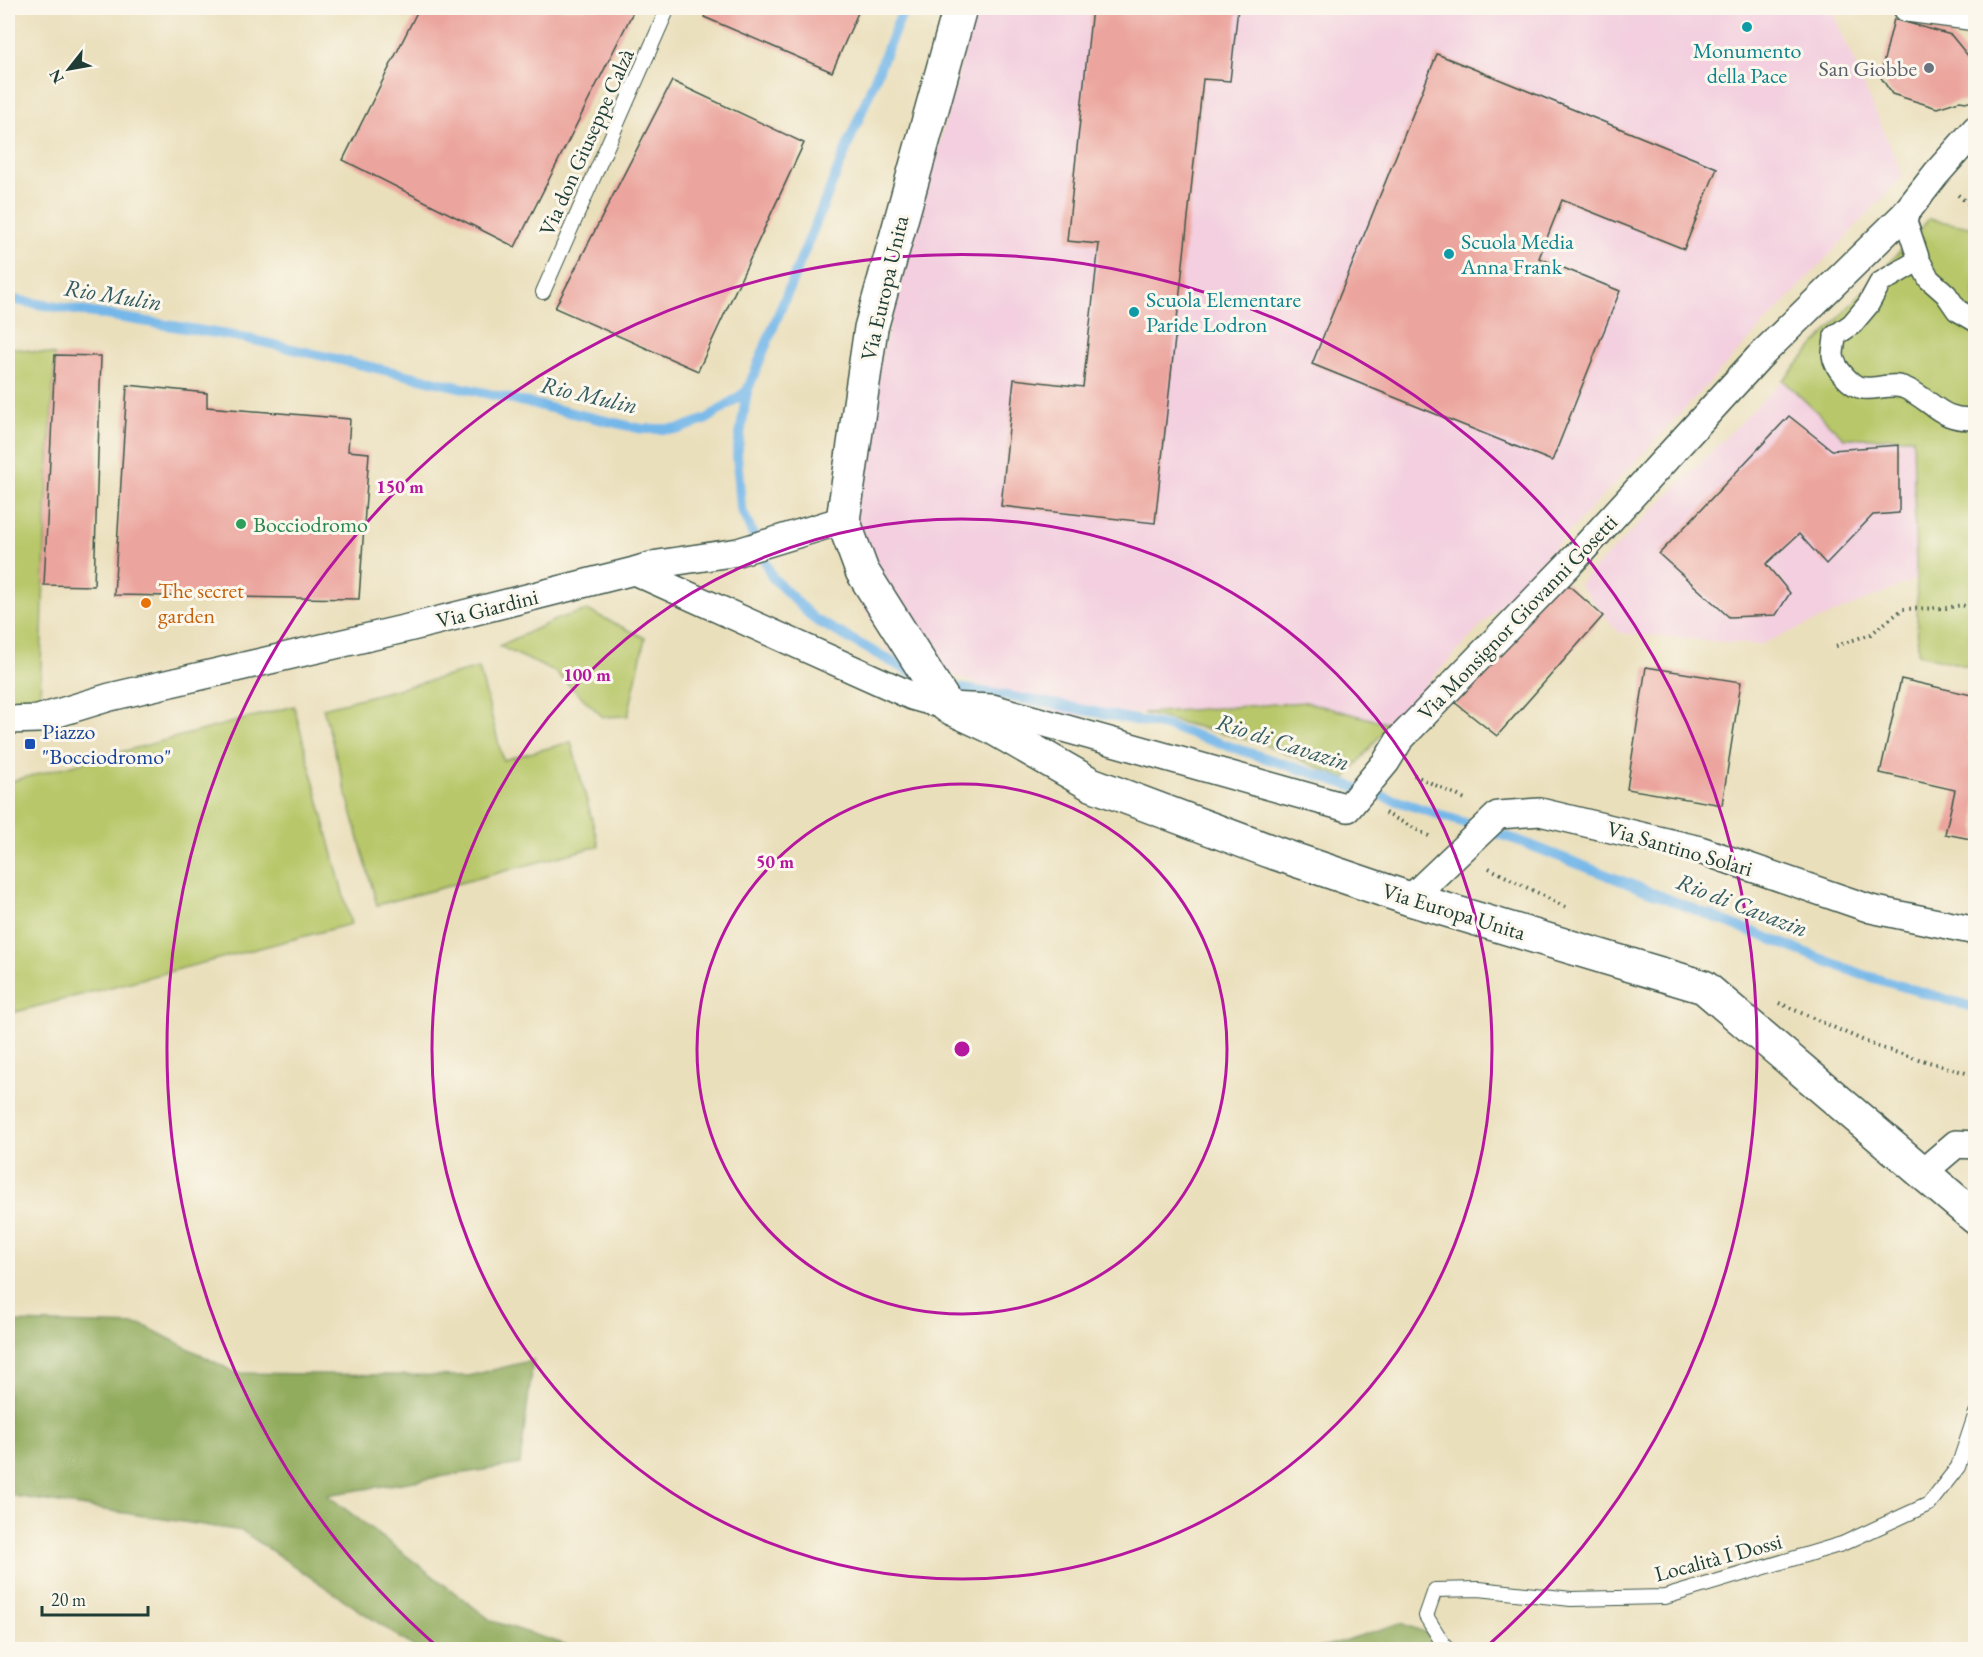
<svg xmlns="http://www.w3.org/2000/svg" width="1983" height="1657" viewBox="0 0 1983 1657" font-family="'EB Garamond',serif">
  <rect width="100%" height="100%" fill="#fbf7ec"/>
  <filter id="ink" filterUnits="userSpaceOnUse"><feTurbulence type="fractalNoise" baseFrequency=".0167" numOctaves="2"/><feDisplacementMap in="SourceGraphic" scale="12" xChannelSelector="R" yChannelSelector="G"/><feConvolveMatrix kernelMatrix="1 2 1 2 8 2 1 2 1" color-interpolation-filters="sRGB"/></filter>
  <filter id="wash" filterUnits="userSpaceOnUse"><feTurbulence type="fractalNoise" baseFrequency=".008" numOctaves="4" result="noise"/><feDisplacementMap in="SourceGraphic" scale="24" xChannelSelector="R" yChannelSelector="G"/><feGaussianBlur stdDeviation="1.35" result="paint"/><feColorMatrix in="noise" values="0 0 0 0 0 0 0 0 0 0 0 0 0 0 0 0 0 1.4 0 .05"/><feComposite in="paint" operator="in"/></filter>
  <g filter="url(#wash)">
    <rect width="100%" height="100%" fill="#eadfbb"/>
    <!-- built -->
    <path fill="#f3cfdf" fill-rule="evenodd" d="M976,8h116l-25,232 32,4 -16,143 -69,-7 -13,126 153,17 49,-444 27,2 8,-73h593l72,168 -514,548 -83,-22 -241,15 -176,-66 -40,-70 -7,-80zM1437,55l280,113 -33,81 -122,-49 -23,58 81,33 -68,170 -239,-97z
      M1783,380l61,58 69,-1 3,142 -157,66 -140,-12 -40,-49zM1789,416l43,34 66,-5 -25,70 -47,48 -27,-29 -33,30 24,29 -14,22 -47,2 -70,-63z"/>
    <!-- green -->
    <path fill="#b8c769" stroke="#6c824e" stroke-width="1.5" d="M1929,219l46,9v440l-57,-14 -5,-216h-69l-61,-58z
      M8,347l47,8 -9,156 -6,188 -32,1z
      M587,610l58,28 -17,78 -25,1 -48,-45 -56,-26 58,-27z
      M479,668l24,92 68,-18 28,104 -222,59 -54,-197z
      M1306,702l83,22 -44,55 -84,-36 -118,-30z
      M294,706l57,218 -343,90v-232z"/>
    <!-- forest -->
    <path fill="#92ac5d" stroke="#587448" stroke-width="1.5" d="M8,1322l135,3 93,48 233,3 64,-16 -13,104 -193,31 165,126 87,28h-162l-175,-118 -234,-36z
      M1401,1623l67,26 -154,1z"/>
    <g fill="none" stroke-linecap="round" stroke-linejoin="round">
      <!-- stream -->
      <path stroke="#74b7e9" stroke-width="10" d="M8,299l232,38 402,92h37l28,-10 40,-28 157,-383
        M747,391l-10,63 4,54 31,69 42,42 102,56
        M942,685l117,20 111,22 347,113 343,134 116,34"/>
    </g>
    <g id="blocks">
      <!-- building -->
      <path fill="#eba59e" d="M419,8h216l-120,239 -172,-87z
        M708,8h152l-28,64 -128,-55z
        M1092,8h146l-8,73 -27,-2 -48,444 -154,-17 13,-127 69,8 16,-143 -32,-3z
        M1894,19l57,16 18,22 7,3 -1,43 -16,-2 -22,7 -45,-14 -12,-18z
        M1437,54l280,114 -33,81 -122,-49 -23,58 81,33 -68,170 -240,-97z
        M672,81l132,62 -106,228 -143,-63z
        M55,355l46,1 -7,230 -50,-1z
        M127,385l80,8v14l143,12 -2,32 21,2 -10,146 -245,-4z
        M1789,416l43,34 67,-5v68l-26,2 -47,49 -27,-30 -33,30 24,29 -14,22 -47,2 -70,-63z
        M1557,575l46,41 -106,120 -53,-42z
        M1646,667l95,15 -19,123 -95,-16z
        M1901,679l75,17v9l-8,35 8,1v99l-31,-6 10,-44 -75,-17z"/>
    </g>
  </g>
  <g filter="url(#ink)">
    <use href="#blocks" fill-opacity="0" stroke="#3d5548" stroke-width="1.5"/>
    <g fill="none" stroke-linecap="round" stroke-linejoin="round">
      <!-- service casing -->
      <g stroke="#3d5548" stroke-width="16">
        <path id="service" d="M543,292l125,-284
          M1447,1650l-21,-34 9,-26 44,-1 92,10 94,-2 177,-53 87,-40 29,-37 18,-54"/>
      </g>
      <!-- pedestrian casing -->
      <g stroke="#3d5548" stroke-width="24">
        <path id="pedestrian" d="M1904,215l15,45 10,19 17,15 11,16 19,11
          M1919,260l-39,23 -12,22 -16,19 -17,12c0,6 -2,13 -2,19 1,12 18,32 30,33 13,2 29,-6 42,0 28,12 36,35 71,30"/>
      </g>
      <!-- minor casing -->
      <g stroke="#3d5548" stroke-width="30">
        <path id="minor" d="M1907,8l69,9
          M634,571l278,125 35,10 45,2 356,100 38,-46 14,-23 176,-182 183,-200 145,-142 32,-41 40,-45
          M8,720l30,-1 72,-22 298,-69 226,-57 24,-7 80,-12 105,-32
          M1410,899l88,-84 42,-3 160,38 171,59 105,22
          M1922,1173l34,-29 20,1"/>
      </g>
      <!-- secondary casing -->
      <g stroke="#3d5548" stroke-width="36">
        <path id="secondary" d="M960,8l-89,320 -28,192 19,51 85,135 43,20 101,58 184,69 135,46 294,88 272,231"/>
      </g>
      <!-- path -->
      <path stroke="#3d5548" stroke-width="4" stroke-dasharray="1.5 4.5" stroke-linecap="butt" d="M1958,195l18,15
        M1836,646l35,-12 32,-25 43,-1 16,-3 14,5
        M1414,775l53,25
        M1385,813l44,23
        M1489,868l76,39
        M1779,1003l99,44 98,29"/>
      <!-- service -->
      <use href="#service" stroke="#fff" stroke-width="14"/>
      <!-- pedestrian -->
      <use href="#pedestrian" stroke="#fff" stroke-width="21"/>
      <!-- minor -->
      <use href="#minor" stroke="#fff" stroke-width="27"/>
      <!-- secondary -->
      <use href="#secondary" stroke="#fff" stroke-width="33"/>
    </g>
  </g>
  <!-- distance rings -->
  <g fill="none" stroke="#b5179e" stroke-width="3">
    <circle cx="962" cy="1049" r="265"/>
    <circle cx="962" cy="1049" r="530"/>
    <path d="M440 1649A795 795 0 1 1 1484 1649"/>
  </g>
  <!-- markers -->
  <g fill="#0f9aa8" stroke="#fbf7ec" stroke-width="2">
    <circle cx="1747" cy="27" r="6"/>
    <circle cx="1449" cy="254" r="6"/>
    <circle cx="1134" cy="312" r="6"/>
  </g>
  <circle fill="#6b7280" stroke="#fbf7ec" stroke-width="2" cx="1929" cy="68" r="6"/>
  <circle fill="#2e9e5b" stroke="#fbf7ec" stroke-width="2" cx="241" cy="524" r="6"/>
  <circle fill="#e8710a" stroke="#fbf7ec" stroke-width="2" cx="146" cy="603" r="6"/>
  <rect fill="#1a4fb4" stroke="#fbf7ec" stroke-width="2" x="24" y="738" width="12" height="12" rx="3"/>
  <g text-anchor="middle" stroke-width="6" stroke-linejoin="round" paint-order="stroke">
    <!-- culture labels -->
    <g font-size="22" fill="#0d838f" stroke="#fbf7ec" text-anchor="start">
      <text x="1747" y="58" text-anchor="middle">Monumento<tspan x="1747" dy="25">della Pace</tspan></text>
      <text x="1461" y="249">Scuola Media<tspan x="1461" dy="25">Anna Frank</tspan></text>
      <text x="1146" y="307">Scuola Elementare<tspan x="1146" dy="25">Paride Lodron</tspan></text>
    </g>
    <!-- worship labels -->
    <g font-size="22" fill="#5b616d" stroke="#fbf7ec" text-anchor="end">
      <text x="1917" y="76">San Giobbe</text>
    </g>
    <!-- street labels -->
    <g font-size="22" fill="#1f3d34" stroke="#fbf7ec">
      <text transform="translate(586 142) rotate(-66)" y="8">Via don Giuseppe Calzà</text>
      <text transform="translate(884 288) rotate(-77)" y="8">Via Europa Unita</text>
      <text transform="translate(487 608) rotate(-14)" y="8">Via Giardini</text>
      <text transform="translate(1517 617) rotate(-46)" y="8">Via Monsignor Giovanni Gosetti</text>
      <text transform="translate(1680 848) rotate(16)" y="8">Via Santino Solari</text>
      <text transform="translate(1454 911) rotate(17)" y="8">Via Europa Unita</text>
      <text transform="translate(1718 1557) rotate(-15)" y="8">Località I Dossi</text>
    </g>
    <!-- leisure labels -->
    <g font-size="22" fill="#27864d" stroke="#fbf7ec" text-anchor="start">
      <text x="253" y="532">Bocciodromo</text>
    </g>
    <!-- food labels -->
    <g font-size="22" fill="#c56008" stroke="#fbf7ec" text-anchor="start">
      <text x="158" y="598">The secret<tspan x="158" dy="25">garden</tspan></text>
    </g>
    <!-- transit labels -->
    <g font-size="22" fill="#164399" stroke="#fbf7ec" text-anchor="start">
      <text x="42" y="739">Piazzo<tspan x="42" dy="25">"Bocciodromo"</tspan></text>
    </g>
    <!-- water labels -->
    <g font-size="24" font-style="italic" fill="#345c61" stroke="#fbf7ec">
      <text transform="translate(113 295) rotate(9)" y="8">Rio Mulin</text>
      <text transform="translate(589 395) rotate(13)" y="8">Rio Mulin</text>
      <text transform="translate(1283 742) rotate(18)" y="8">Rio di Cavazin</text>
      <text transform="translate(1742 905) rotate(21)" y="8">Rio di Cavazin</text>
    </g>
  </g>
  <circle cx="962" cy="1049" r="9" fill="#b5179e" stroke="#fbf7ec" stroke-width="3"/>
  <g font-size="18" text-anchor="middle" font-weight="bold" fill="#b5179e" stroke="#fbf7ec" stroke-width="6" stroke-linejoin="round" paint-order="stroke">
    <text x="400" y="493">150 m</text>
    <text x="587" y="681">100 m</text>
    <text x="775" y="868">50 m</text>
  </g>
  <!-- margin -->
  <rect width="1983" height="1657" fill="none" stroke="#fbf7ec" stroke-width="30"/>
  <!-- north arrow -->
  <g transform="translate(69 69) rotate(239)" stroke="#fbf7ec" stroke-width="4.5" paint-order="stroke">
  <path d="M0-4.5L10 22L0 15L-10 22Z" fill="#1f3d34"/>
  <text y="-9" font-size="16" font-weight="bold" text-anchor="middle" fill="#1f3d34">N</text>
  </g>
  <!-- scale -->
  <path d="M42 1606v9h106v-9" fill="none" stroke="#1f3d34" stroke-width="3"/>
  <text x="51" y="1606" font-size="18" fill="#1f3d34" stroke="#fbf7ec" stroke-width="4.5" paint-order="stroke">20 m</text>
</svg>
